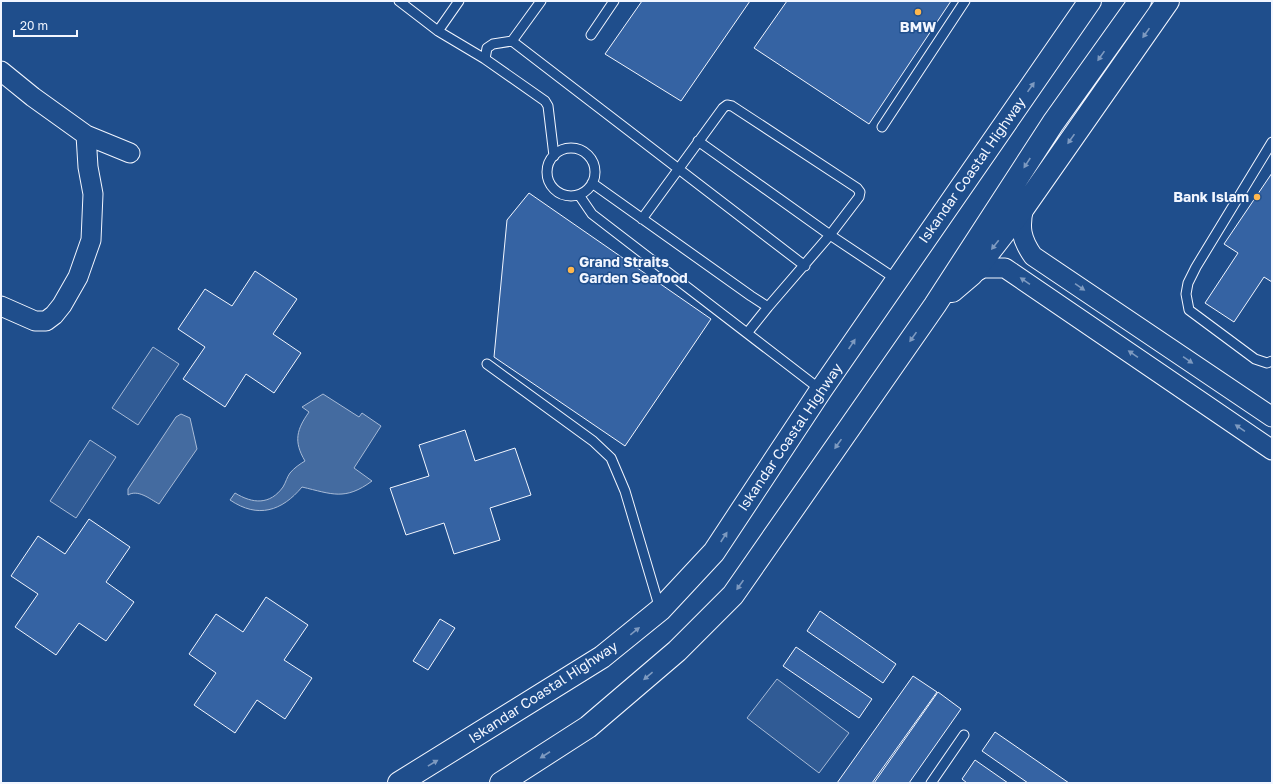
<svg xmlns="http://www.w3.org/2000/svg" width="1273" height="784" viewBox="0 0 1273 784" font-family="'Golos Text',sans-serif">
  <rect width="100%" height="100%" fill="#1f4e8c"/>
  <!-- built -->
  <path fill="#305b95" stroke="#a8bbd7" d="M153,347l26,17 -41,61 -26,-17z
    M90,440l26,17 -40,61 -26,-17z
    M777,679l72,54 -30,40 -72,-55z"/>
  <!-- water -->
  <path fill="#446ba0" stroke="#a8bbd7" d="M323,394l36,23 3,-4 19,13 -27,42 18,13c-27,20 -40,13 -70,6 -20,24 -44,32 -72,13l5,-7c18,11 35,12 48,-6 3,-5 4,-10 7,-14 4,-5 10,-9 15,-12 -12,-20 -8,-32 4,-49l-7,-5z
    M181,414l9,4 7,31 -38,55c-9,-5 -21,-15 -31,-9v-6l48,-72z"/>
  <!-- building -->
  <path fill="#3563a3" stroke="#f2f6ff" d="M642,1h108l-69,100 -76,-47z
    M787,1h164l-82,123 -115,-76z
    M1272,173v109l-8,-5 -30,45 -29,-19 33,-50 -14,-9z
    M529,193l182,126 -86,127 -131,-89 13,-137z
    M255,271l42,28 -24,35 28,19 -27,40 -28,-19 -21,33 -42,-28 22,-32 -27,-18 27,-40 27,17z
    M465,430l10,31 40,-13 16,47 -41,13 10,32 -46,14 -10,-31 -38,12 -16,-47 39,-12 -10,-31z
    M89,519l41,28 -24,35 28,20 -28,39 -27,-18 -23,32 -41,-28 23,-33 -27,-18 27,-40 27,18z
    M266,597l42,28 -24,35 28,18 -27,41 -28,-19 -22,33 -41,-28 22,-32 -27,-19 27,-40 27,18z
    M820,611l76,53 -13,19 -76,-52z
    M440,619l15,9 -27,42 -15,-9z
    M796,647l76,52 -13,19 -76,-52z
    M913,676l24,16 -65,91h-35z
    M938,692l23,17 -52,74h-35z
    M995,732l74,51h-41l-46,-32z
    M975,760l33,23h-41l-5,-4z"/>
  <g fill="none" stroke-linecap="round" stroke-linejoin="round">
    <!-- lane casing -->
    <g stroke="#f2f6ff" stroke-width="11">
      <path id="lane" d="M399,1l39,30 47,28 2,-11 6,-4 19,-3 29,-40
        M438,31l21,-30
        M591,35l23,-34
        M512,41l293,225
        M485,59l60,42 3,5 6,50
        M882,127l83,-126
        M698,141l132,94 66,44
        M1272,142l-76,125 -8,16 -2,11 3,16 66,49 12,4 5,-2
        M547 172a24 24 0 1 1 48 0a24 24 0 1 1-48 0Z
        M592,183l159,113 17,11 62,-72 29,-38 1,-5 -3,-4 -125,-82 -5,-1 -4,3 -81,111
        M579,195l13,19 229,176
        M748,332l20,-25
        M487,364l106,77 18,17 14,33 35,118
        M931,783l33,-48"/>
    </g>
    <!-- street casing -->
    <g stroke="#f2f6ff" stroke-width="21">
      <path id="street" d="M1,71l32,26 53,38 44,18
        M1024,207c-5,20 -3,32 9,49l239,161
        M972,274l11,-6h22l267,182
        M1,306l34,15h11l8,-6 8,-10 16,-28 13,-37 2,-46 -5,-27 -2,-32"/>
    </g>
    <!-- highway casing -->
    <g stroke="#f2f6ff" stroke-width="24">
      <path id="highway" d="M952,291l20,-17 52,-67 144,-206
        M399,783l203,-126 58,-47 54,-58 107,-162 269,-389
        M501,783l87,-56 89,-76 56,-56 202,-290 118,-182 87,-122"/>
    </g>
    <!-- lane -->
    <use href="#lane" stroke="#1f4e8c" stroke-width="9"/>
    <!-- street -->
    <use href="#street" stroke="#1f4e8c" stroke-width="19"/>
    <!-- highway -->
    <use href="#highway" stroke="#1f4e8c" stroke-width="22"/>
  </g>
  <!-- one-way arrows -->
  <defs><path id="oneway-solid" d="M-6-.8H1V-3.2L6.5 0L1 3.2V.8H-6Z"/></defs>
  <g fill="#7e9ac0">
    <use href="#oneway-solid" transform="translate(1146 33) rotate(125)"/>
    <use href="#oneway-solid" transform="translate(1101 56) rotate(125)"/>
    <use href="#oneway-solid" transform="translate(1031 87) rotate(-55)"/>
    <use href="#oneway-solid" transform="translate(1071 139) rotate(125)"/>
    <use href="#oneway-solid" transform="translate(1027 163) rotate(123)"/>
    <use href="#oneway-solid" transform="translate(995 245) rotate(128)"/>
    <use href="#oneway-solid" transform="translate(1025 281) rotate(-146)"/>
    <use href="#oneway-solid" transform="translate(1080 287) rotate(34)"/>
    <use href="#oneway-solid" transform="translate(913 337) rotate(125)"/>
    <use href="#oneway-solid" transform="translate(852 344) rotate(-56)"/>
    <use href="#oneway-solid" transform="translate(1133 354) rotate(-146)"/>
    <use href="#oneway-solid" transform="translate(1188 360) rotate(34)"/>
    <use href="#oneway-solid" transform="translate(1240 428) rotate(-146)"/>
    <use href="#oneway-solid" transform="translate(838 444) rotate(125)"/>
    <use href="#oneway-solid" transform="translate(724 537) rotate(-57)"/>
    <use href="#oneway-solid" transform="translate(740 585) rotate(125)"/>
    <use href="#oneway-solid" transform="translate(635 631) rotate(-39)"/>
    <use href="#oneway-solid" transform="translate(648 676) rotate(140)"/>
    <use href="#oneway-solid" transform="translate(545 755) rotate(147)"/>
    <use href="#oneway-solid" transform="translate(433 763) rotate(-31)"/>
  </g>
  <!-- markers -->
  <g fill="#ffb74d" stroke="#1f4e8c" stroke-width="1.5">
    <circle cx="918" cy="12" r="4"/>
    <circle cx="1257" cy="197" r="4"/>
    <circle cx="571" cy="270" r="4"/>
  </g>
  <g text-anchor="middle" stroke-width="3" stroke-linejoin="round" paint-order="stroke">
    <!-- poi labels -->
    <g font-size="14" font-weight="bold" fill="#f2f6ff" stroke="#1f4e8c">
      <text x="918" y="32">BMW</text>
      <text x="1249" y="202" text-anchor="end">Bank Islam</text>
      <text x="579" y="267" text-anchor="start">Grand Straits<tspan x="579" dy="16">Garden Seafood</tspan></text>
    </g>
    <!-- street labels -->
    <g font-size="14" fill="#f2f6ff" stroke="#1f4e8c">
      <text transform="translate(972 170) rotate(-55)" y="5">Iskandar Coastal Highway</text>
      <text transform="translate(790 437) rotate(-56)" y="5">Iskandar Coastal Highway</text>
      <text transform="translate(543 692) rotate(-33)" y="5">Iskandar Coastal Highway</text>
    </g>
  </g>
  <!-- border -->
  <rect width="1273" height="784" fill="none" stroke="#f2f6ff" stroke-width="4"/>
  <!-- scale -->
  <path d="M14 30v6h63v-6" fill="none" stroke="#f2f6ff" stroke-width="2"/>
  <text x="20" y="30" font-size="12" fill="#f2f6ff" stroke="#1f4e8c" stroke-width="3" paint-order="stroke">20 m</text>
</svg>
